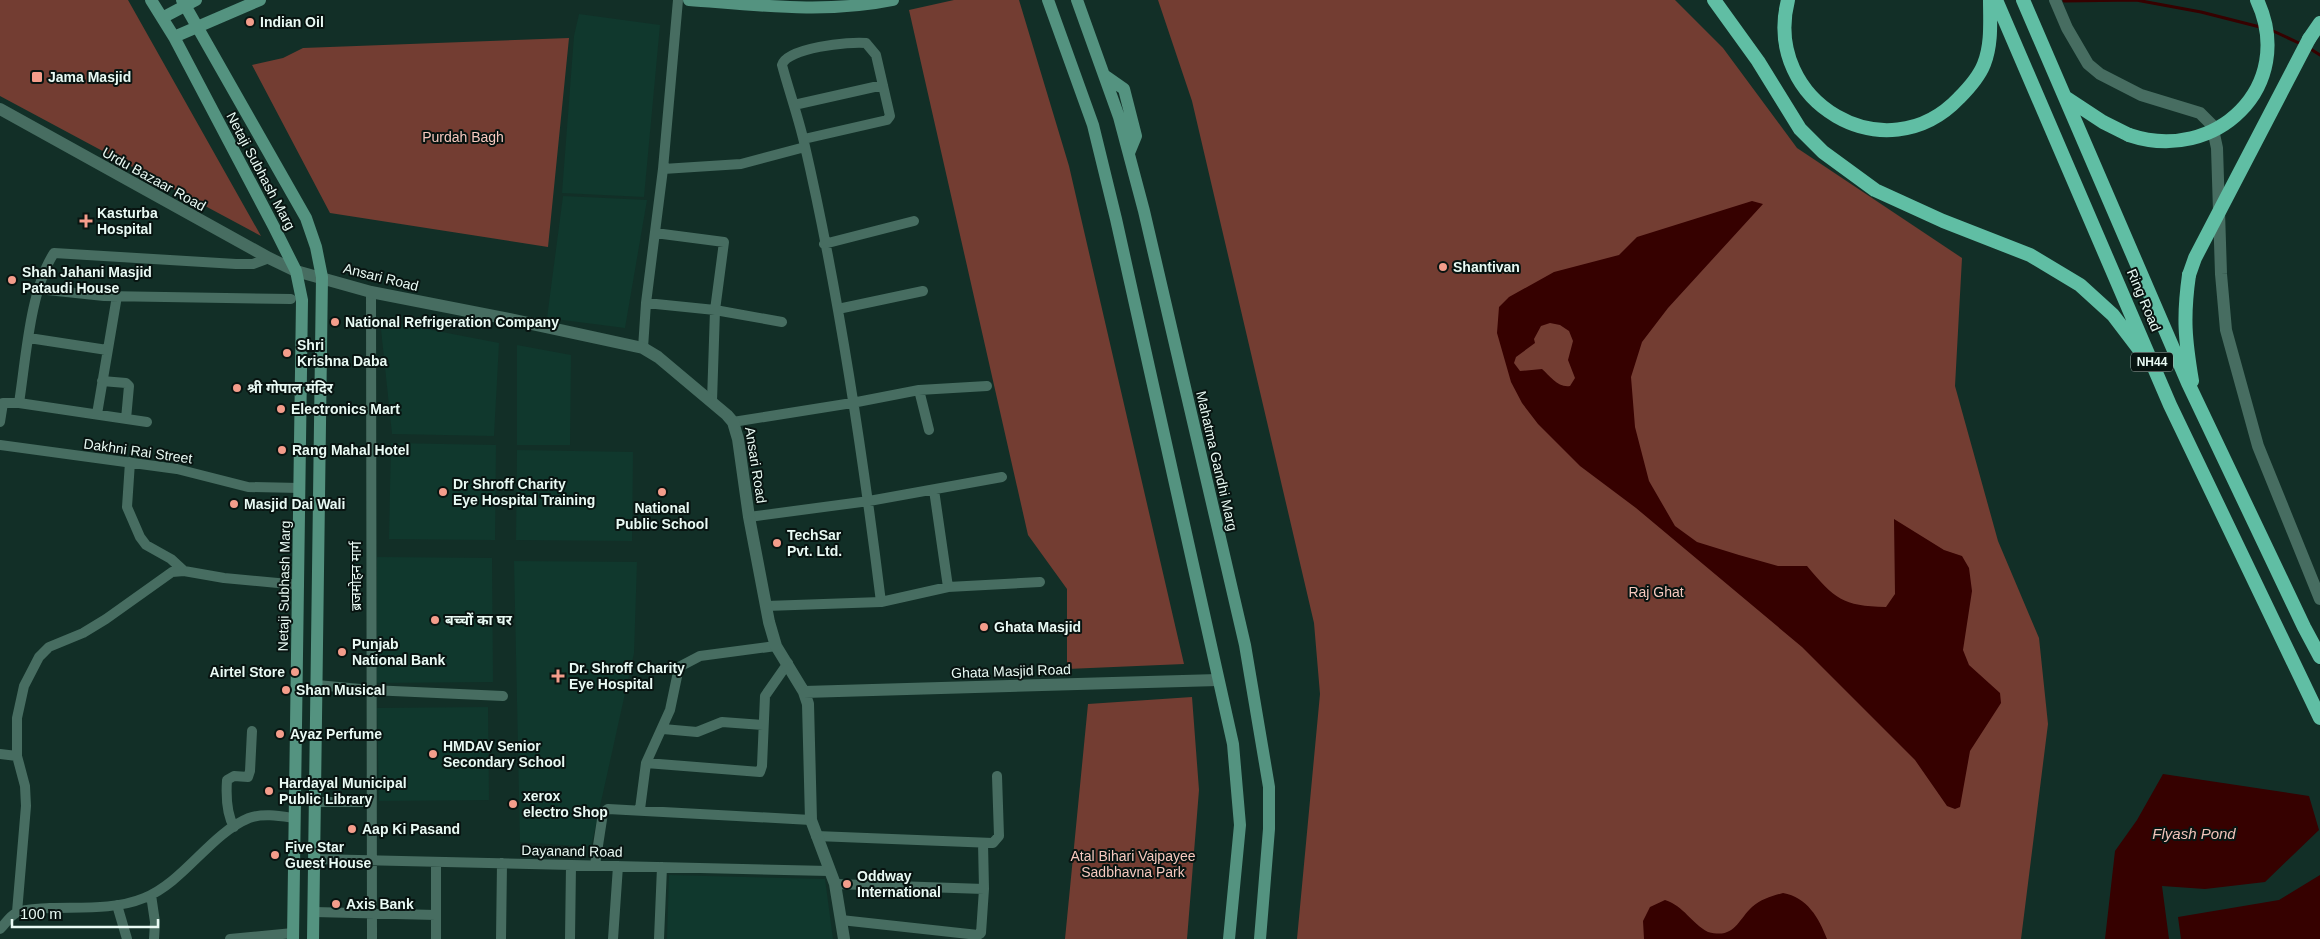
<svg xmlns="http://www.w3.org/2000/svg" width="2320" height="939" viewBox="0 0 2320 939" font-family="Arial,'Noto Sans Devanagari',sans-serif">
  <rect width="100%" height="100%" fill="#122f27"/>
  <!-- built -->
  <path fill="#10382d" d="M579,14l81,11 -16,172 -82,-4 12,-157z
    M563,196l84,4 -22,128 -78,-10z
    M380,320l119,23 -5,93 -102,-2z
    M517,345l54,10 -1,90h-53z
    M391,443l105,2 -1,95 -106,-1z
    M517,450l116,2 -1,89 -116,-1z
    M377,557l115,1 1,124 -116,1z
    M514,561l123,1 -3,91 -43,194 -71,-5z
    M488,707l1,93 -110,1 -2,-93z
    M669,875l156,4 8,60h-166z"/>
  <!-- green -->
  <path fill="#733d32" d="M0,0h128l133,236 -261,-140z
    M954,0h65l50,166 115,498 -117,5v-80l-39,-54 -119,-525z
    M1158,0h517l48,48 74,100 165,110 -7,128 43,155 41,97 9,86 -27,215h-724l23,-245 -6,-71 -122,-522z
    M569,38l-21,209 -218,-34 -78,-148 31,-7 20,-10z
    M1192,697l7,93 -12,149h-122l23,-235z"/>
  <!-- water -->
  <path fill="#360100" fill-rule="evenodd" d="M1752,201l11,3 -95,104 -26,34 -11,35 4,50 14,54 26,45 22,16 42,13 39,11h29c28,33 35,40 79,41l9,-13 -1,-75 50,31 18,6 7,12 3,23 -9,59 6,15 31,28 1,10 -31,48 -10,56 -5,2 -8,-3 -32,-46 -113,-113 -166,-139 -56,-42 -42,-42 -16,-21 -11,-21 -14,-49 2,-26 10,-10 45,-25 65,-17 18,-18zM1550,323l10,2 9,6 4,10 -5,19 7,18 -5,8c-12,2 -20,-10 -28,-17l-22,2 -6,-8 2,-6 19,-14 -1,-4 7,-13z
    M2163,774l146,22 10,34 -54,52 -60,7 -43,-3 7,53h-64l10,-88 22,-31z
    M2320,875v64h-139l-3,-22 101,-17z
    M1783,893c24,4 36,25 44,46h-183l-1,-18 7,-14 15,-7c19,6 26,23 43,32 27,7 29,-11 44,-25 9,-8 20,-11 31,-14z"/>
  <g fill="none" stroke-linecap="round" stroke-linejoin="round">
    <!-- stream -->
    <path stroke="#360100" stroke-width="3" d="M2136,0l65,12 59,15
      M2064,1l72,-1
      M2271,30l30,14
      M2309,48l11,7"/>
    <!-- minor -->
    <path stroke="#476d61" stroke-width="10" d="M794,105l89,-20
      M804,139l83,-19 3,-4 -14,-61 -10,-12c-16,-2 -80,5 -84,22 7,26 16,51 22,77 35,151 58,306 77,460
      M663,169l78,-5 64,-17
      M655,233l69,9 -9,68 -3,91
      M824,244l90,-23
      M38,289l66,7 187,3
      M371,292l1,647
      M646,303l69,7 67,12
      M838,309l85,-18
      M29,338l78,12
      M643,348l3,-45 17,-134 15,-169
      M102,381l24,2 3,3 -3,33
      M919,390l10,40
      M97,414l20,-118
      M0,422l3,-19h16
      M147,422l-128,-19c7,-45 11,-113 35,-150l182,11h17l16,-6
      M733,422l119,-19 67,-13 68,-4
      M0,445l177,24 71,18 52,1
      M130,462l-3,45 13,30 6,8 25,14 13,12
      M934,490l14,97
      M749,517l120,-16 133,-24
      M766,606l115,-4 67,-15 92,-5
      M317,685l54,5 132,6
      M663,729l34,3 25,-10 41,3
      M0,754l17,2
      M646,763l114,9 2,-6 3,-70 23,-33
      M316,802h55
      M640,809l6,-46 24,-53 9,-43 21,-11 76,-10
      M234,827c-8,-14 -8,-32 -7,-47l7,-4 14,1 2,-6 2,-40
      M816,836l177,7 6,-7 -2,-60
      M315,859l514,12
      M595,865l8,-52 5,-4 203,11
      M835,884l149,5 -1,-46
      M151,895l4,27 -1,17
      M117,905l10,34
      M17,912l9,-106 -1,-20 -8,-30v-38l7,-32 15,-29 10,-10 34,-14 23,-14 66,-47 12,-1 40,7 75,7
      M314,912l122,3
      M841,920l137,15 3,-2 3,-44
      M0,929c5,-5 10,-13 16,-16 9,-5 24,-4 34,-5 30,-1 65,2 94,-10 40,-16 66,-64 105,-80 14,-5 31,-2 45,0
      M230,939l63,-6
      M436,939v-77
      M501,939l1,-76
      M570,939l1,-74
      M613,939l5,-73
      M659,939l3,-72"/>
    <!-- tertiary -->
    <path stroke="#476d61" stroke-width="12" d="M2055,0l12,28 21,36 12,10 41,21 59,18 12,12 5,23 4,126 5,56 32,116 62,153
      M0,109l269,149 27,13 75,21 138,27 134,29 15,9 69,58 6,7 5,17 11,78 20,105 7,24 28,46 4,12 3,116 24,64 9,55
      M804,692l414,-12"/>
    <!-- secondary -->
    <path stroke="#549380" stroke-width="12" d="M151,0l23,37 100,190 22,44 6,29 -9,639
      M182,0l124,218 10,29 6,30 -9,662
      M689,0c68,5 137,14 204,0
      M1048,0l45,125 23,94 117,525 7,81 -11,114
      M1077,0l42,117 25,94 101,434 24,142v42l-9,110
      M162,18l34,-18
      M174,37l86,-37
      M1104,75l20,14 12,47 -7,17"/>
    <!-- trunk -->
    <path stroke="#60bea4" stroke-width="14" d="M1714,0l44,61 42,68 23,23 52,38 68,31 87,34 50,30 33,30 32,42
      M1788,0c-26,102 98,175 171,98 10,-10 20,-21 25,-34 8,-20 6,-43 6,-64
      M1996,0l174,405 150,313
      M2023,0l165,383 116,244 16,30
      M2309,39l11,-16
      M2065,97l38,25 26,13
      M2189,275c-6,42 -4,64 3,106"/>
    <!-- trunk-bridge -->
    <path stroke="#60bea4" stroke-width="14" d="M2129,135c87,29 168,-49 128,-135
      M2189,275l6,-17 114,-219"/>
  </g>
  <!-- markers -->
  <g fill="#f49d8b" stroke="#081411" stroke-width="2">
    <circle cx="250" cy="22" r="5"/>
    <rect x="31" y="71" width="12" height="12" rx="2.5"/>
    <path d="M83.5 213.5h5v5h5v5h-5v5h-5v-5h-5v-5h5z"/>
    <circle cx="1443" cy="267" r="5"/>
    <circle cx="12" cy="280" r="5"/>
    <circle cx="335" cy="322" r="5"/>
    <circle cx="287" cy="353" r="5"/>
    <circle cx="237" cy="388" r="5"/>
    <circle cx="281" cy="409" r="5"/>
    <circle cx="282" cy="450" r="5"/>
    <circle cx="443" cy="492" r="5"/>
    <circle cx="662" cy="492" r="5"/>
    <circle cx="234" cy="504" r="5"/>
    <circle cx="777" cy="543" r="5"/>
    <circle cx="435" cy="620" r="5"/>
    <circle cx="984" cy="627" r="5"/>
    <circle cx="342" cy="652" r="5"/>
    <circle cx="295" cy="672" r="5"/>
    <path d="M555.5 668.5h5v5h5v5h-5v5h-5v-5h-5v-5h5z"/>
    <circle cx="286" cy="690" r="5"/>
    <circle cx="280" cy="734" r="5"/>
    <circle cx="433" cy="754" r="5"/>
    <circle cx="269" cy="791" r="5"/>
    <circle cx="513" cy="804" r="5"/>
    <circle cx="352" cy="829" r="5"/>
    <circle cx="275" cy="855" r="5"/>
    <circle cx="847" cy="884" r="5"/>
    <circle cx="336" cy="904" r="5"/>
  </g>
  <g text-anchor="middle" stroke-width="4" stroke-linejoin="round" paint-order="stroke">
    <!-- shield labels -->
    <rect fill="#081411" stroke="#a6b5b0" stroke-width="1" x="2131" y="352.5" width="42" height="19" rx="4"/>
    <g font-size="12" font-weight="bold" fill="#e9faf4">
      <text x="2152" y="366">NH44</text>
    </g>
    <!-- poi labels -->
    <g font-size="14" font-weight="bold" fill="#e9faf4" stroke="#081411" text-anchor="start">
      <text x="260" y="27">Indian Oil</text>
      <text x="48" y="82">Jama Masjid</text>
      <text x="97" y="218">Kasturba<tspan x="97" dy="16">Hospital</tspan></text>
      <text x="1453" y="272">Shantivan</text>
      <text x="22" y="277">Shah Jahani Masjid<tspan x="22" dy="16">Pataudi House</tspan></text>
      <text x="345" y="327">National Refrigeration Company</text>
      <text x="297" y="350">Shri<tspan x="297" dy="16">Krishna Daba</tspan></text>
      <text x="247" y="393">श्री गोपाल मंदिर</text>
      <text x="291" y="414">Electronics Mart</text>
      <text x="292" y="455">Rang Mahal Hotel</text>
      <text x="453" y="489">Dr Shroff Charity<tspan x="453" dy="16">Eye Hospital Training</tspan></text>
      <text x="244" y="509">Masjid Dai Wali</text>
      <text x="662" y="513" text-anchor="middle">National<tspan x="662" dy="16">Public School</tspan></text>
      <text x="787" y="540">TechSar<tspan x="787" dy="16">Pvt. Ltd.</tspan></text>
      <text x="445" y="625">बच्चों का घर</text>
      <text x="994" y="632">Ghata Masjid</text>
      <text x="352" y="649">Punjab<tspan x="352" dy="16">National Bank</tspan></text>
      <text x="569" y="673">Dr. Shroff Charity<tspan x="569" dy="16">Eye Hospital</tspan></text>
      <text x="285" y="677" text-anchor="end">Airtel Store</text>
      <text x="296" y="695">Shan Musical</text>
      <text x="290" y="739">Ayaz Perfume</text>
      <text x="443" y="751">HMDAV Senior<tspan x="443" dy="16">Secondary School</tspan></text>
      <text x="279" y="788">Hardayal Municipal<tspan x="279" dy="16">Public Library</tspan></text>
      <text x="523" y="801">xerox<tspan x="523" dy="16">electro Shop</tspan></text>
      <text x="362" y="834">Aap Ki Pasand</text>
      <text x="285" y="852">Five Star<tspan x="285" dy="16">Guest House</tspan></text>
      <text x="857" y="881">Oddway<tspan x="857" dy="16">International</tspan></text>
      <text x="346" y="909">Axis Bank</text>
    </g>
    <!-- park labels -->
    <g font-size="14" fill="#f7c9bf" stroke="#081411">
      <text x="463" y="142">Purdah Bagh</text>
      <text x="1656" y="597">Raj Ghat</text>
      <text x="1133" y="861">Atal Bihari Vajpayee<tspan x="1133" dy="16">Sadbhavna Park</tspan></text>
    </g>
    <!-- street labels -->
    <g font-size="14" fill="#e9faf4" stroke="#081411">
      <text transform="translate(261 171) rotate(62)" y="5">Netaji Subhash Marg</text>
      <text transform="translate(154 179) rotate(29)" y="5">Urdu Bazaar Road</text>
      <text transform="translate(381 277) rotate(14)" y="5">Ansari Road</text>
      <text transform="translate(2144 300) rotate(67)" y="5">Ring Road</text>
      <text transform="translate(138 451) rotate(8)" y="5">Dakhni Rai Street</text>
      <text transform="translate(1217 461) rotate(77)" y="5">Mahatma Gandhi Marg</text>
      <text transform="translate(756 465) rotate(81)" y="5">Ansari Road</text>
      <text transform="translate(356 576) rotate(-90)" y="5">ब्रजमोहन मार्ग</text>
      <text transform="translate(284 586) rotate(-89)" y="5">Netaji Subhash Marg</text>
      <text transform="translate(1011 671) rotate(-2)" y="5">Ghata Masjid Road</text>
      <text transform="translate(572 851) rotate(1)" y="5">Dayanand Road</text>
    </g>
    <!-- water labels -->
    <g font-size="15" font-style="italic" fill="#f1c3b9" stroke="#081411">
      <text x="2194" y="839">Flyash Pond</text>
    </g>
  </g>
  <!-- scale -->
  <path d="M12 919v8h146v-8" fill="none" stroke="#e9faf4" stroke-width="2.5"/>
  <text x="20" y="919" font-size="15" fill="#e9faf4" stroke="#081411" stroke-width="4" paint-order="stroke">100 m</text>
</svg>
